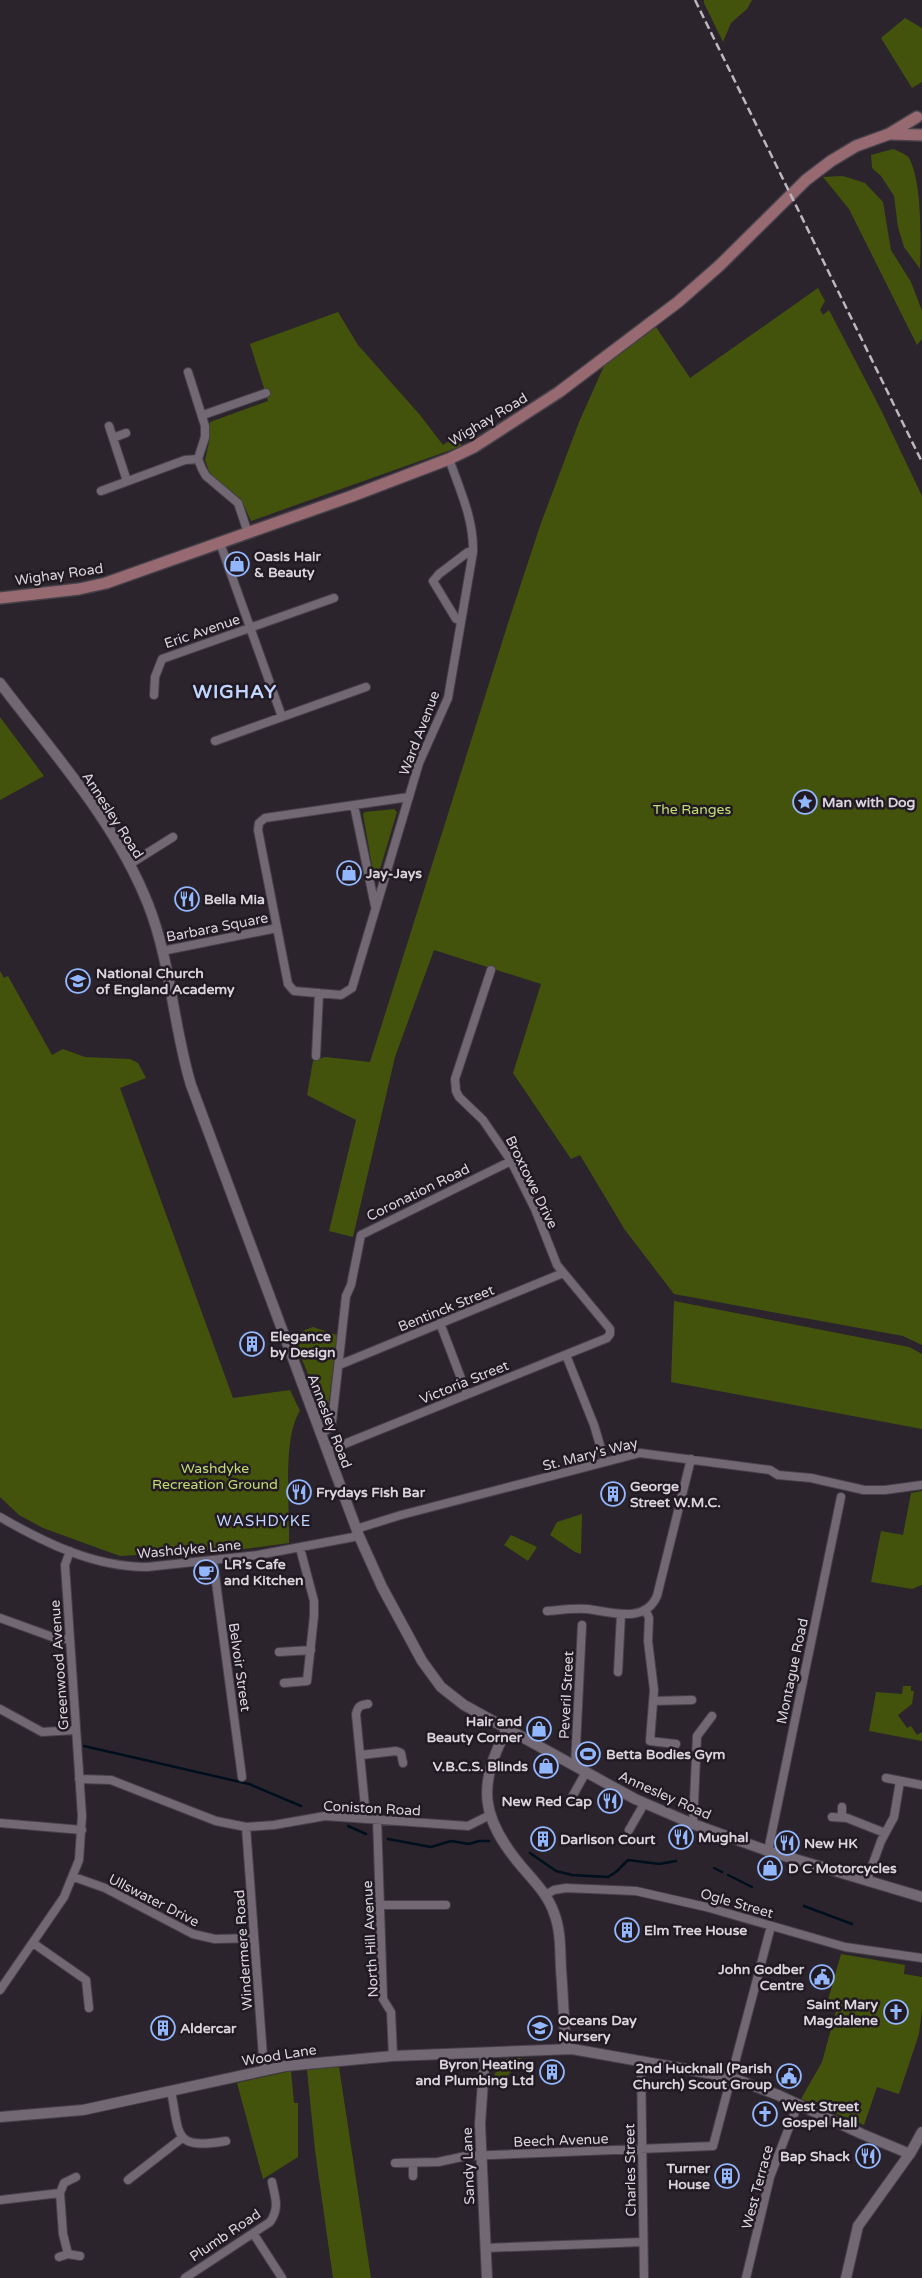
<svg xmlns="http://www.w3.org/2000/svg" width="922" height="2278" viewBox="0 0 922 2278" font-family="'Varela Round',sans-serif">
  <rect width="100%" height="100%" fill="#2b242d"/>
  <!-- green -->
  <path fill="#44530c" d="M704,0h48l-5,9 -16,14 -8,19 -19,-39z
    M905,18l17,10v54l-10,6 -31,-50z
    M893,149c5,2 13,5 16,9 13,23 12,81 11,111l-16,-22 -6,-20 -4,-31 -13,-20 -9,-8 -1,-13z
    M843,176l22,7 18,19 8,48 20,32 11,29v28l-5,6 -68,-136 -26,-32z
    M818,288l7,13 -5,9 3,5 6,-5 51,98 42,88v849l-19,-9 -229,-42 -49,-64 -45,-75 -9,4 -58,-86 28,-89 -107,-34 -39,107 -42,180 -24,-6 27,-111 -49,-25 6,-34 12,-4 45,5 139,-442 32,-97 38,-101 25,-56 52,-39 34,51z
    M338,312l20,33 62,70 23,30 12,-8 7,9 -211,75 -10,-22 -31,-25 -5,-14 4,-18 1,-20 58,-21 -18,-57z
    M0,717l44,59 -44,24z
    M394,809l3,3 -19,64 -4,1 -11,-63 2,-2z
    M0,971l4,7 4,-2 44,79 11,-6 22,8 45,2 8,4 8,15 -26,10 113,310 57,-8 10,21c-18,26 -10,99 -11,132l-60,8 -16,-1 -93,6 -77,-28 -24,-13 -19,-18z
    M674,1301l235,46 13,7v75l-251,-47z
    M313,1327l24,8 -8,66 -4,15 -33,-81z
    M922,1491v94l-10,4 -41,-7 10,-51 22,4 8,-42z
    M582,1514l-1,40 -6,-2 -25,-17 7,-13z
    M511,1535l26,12 -9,14 -24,-16z
    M903,1686h8v5h3l-2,13 -14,11 9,13 4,-2 6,9 5,-3v9l-53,-10 7,-39 26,2z
    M841,1954l64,11 -1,9 18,3v32l-3,25 -20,60 -22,-7 -13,38 -63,-26 21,-37 16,-58 -10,-4z
    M508,2058h13l-18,24 -9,-5 4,-12z
    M339,2067l32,211h-38l-18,-128 -8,-80z
    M291,2071l3,32h4v54l-35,22 -26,-96z"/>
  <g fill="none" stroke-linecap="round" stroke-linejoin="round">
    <!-- stream -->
    <path stroke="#000f1d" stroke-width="2.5" d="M84,1746l165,38 52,22
      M348,1826l18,8
      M388,1839l43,8 20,-6 18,3 10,-3h10
      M530,1853l26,18 16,4 36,2 8,-5 12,-12 31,4 17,-3
      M714,1868l8,4
      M728,1875l24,12
      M804,1906l48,18"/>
    <!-- minor casing -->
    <g stroke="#474149" stroke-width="10">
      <path id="minor" d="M188,372l17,54v11l-7,22 4,10 4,7 32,27 10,30
        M203,415l63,-22
        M109,426l18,55
        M113,438l13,-5
        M101,491l84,-31 13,-1
        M220,543l62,174
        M461,619h-5l-23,-38 6,-7 29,-22h5
        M154,695l1,-18 7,-18 172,-61
        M215,741l151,-54
        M409,797l-144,21 -6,5 -1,7 30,154 6,7 47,4 11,-7 67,-225 29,-65 25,-146c1,-32 -13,-62 -24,-93
        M354,805l21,101
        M130,864l43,-27
        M162,951l115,-23
        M316,1056l3,-63
        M440,1323l27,71
        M566,1355l28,70 11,37
        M339,1365l224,-92
        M320,1434l10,-6 2,-6 14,-126 5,-11 10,-50 150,-74
        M327,1451l280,-113 3,-4v-5l-53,-64 -22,-56 -24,-48 -28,-41 -24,-23 -3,-6 -1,-12 36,-109
        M0,1517c45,26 94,50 147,50l111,-12 101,-19
        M356,1529l45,-14 239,-62 130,17 8,5 33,3 53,12h21l37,-5
        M213,1560l29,217
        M547,1611c13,-1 27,-3 40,-2 24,3 58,15 70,-13l34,-137
        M646,1611l3,7 -1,23 6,49 -4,51 26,3
        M0,1618l58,21h12
        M279,1652l32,-2
        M618,1672l3,-58
        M284,1683l23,-2 7,-65v-15l-14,-53
        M653,1701l39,-1
        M0,1709l42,23 34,-2
        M361,1755l35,-4 5,2 2,10
        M575,1766l7,-141
        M886,1778l36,7
        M79,1779l32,1 105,41 30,6 28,-2 51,-9 143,10 22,-11
        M572,1797l14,-25
        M842,1807v10
        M366,1817l-10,-103c2,-8 4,-9 12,-10
        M832,1817l15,1 38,15
        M377,1818l6,181 8,13 2,44
        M0,1823l82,7
        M693,1824l4,-88 15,-20
        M246,1827l18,243
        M629,1830l15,-26
        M768,1851l73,-354
        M74,1877l31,11 88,46 22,5 39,-1
        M867,1880l14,-39 13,-24 6,-36
        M545,1895l9,-5 12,-2 70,3 70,16 139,40 77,11
        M380,1905h66
        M33,1943l53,37 3,28
        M0,1990l64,-93 15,-37 3,-44 -17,-251 5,-14
        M641,2061l3,217
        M171,2091c9,45 2,59 55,50
        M395,2163l43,-1 28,-6 247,-10 58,-220
        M413,2163v13
        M128,2180l54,-42
        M60,2193l4,-10 12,-6
        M0,2200l60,-7 3,41 5,20 -9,3
        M253,2233l29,45
        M485,2248l158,-6
        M68,2254l12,2
        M185,2278l85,-56c10,-14 5,-25 2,-40
        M746,2278l24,-101 28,-73"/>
    </g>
    <!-- tertiary casing -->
    <g stroke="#474149" stroke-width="12">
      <path id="tertiary" d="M0,683c53,70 115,138 148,221 23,58 25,122 43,181l168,451 23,51 40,74 19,26 23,18 171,94 58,25 75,27 154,46
        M507,1729c-30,57 -27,88 15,138 12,14 26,28 32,46 7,18 6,37 7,56 2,27 3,53 5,80
        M485,2053l-5,71 7,154
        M0,2117l83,-7 202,-44 108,-10 179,-7 158,28 48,18 84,39 48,20
        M846,2278l12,-52 53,-74 11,-20"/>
    </g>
    <!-- secondary casing -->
    <g stroke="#474149" stroke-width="14">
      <path id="secondary" d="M891,134l31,1
        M0,598l79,-9 27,-6 246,-87 97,-37 25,-12 85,-55 119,-90 41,-36 87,-86 25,-19 25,-15 33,-12 28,-17"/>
    </g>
    <!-- minor -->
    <use href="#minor" stroke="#716873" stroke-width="8"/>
    <!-- tertiary -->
    <use href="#tertiary" stroke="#716873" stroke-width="10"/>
    <!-- secondary -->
    <use href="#secondary" stroke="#976a72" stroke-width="11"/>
    <!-- rail -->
    <path stroke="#bdb8bf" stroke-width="2.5" stroke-dasharray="8 4" stroke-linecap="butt" d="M695,0l227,462"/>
  </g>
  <!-- icons -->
  <defs>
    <g id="shop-ring" transform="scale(1.25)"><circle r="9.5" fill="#221a23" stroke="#93b7fd" stroke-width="1.5"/><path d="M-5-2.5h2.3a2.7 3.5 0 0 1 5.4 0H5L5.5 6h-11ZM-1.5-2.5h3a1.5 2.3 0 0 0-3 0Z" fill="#93b7fd"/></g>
    <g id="sight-ring" transform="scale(1.25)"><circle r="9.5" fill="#221a23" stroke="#93b7fd" stroke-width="1.5"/><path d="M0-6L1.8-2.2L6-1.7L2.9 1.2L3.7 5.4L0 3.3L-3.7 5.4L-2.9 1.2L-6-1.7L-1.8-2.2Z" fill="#93b7fd"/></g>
    <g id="restaurant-ring" transform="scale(1.25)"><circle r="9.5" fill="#221a23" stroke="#93b7fd" stroke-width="1.5"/><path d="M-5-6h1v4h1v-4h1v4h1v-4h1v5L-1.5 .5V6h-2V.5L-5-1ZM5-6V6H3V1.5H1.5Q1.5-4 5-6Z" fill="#93b7fd"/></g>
    <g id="school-ring" transform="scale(1.25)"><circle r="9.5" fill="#221a23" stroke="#93b7fd" stroke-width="1.5"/><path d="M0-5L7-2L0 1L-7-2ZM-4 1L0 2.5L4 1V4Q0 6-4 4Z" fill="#93b7fd"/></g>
    <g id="building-ring" transform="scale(1.25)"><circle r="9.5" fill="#221a23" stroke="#93b7fd" stroke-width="1.5"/><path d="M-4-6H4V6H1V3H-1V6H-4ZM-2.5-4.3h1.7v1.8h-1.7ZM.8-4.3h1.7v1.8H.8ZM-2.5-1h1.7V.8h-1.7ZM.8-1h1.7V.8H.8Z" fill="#93b7fd"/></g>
    <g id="cafe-ring" transform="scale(1.25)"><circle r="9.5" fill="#221a23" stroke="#93b7fd" stroke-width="1.5"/><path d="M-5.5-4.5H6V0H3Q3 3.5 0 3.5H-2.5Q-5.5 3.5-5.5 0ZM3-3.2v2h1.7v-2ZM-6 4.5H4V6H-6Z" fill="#93b7fd"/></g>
    <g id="stadium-ring" transform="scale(1.25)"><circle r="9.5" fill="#221a23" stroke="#93b7fd" stroke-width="1.5"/><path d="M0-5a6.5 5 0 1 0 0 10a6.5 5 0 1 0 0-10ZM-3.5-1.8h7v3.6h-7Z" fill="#93b7fd"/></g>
    <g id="civic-ring" transform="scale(1.25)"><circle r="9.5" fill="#221a23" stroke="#93b7fd" stroke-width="1.5"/><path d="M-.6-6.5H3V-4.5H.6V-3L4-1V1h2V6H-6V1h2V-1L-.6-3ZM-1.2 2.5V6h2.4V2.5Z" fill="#93b7fd"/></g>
    <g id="church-ring" transform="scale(1.25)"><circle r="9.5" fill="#221a23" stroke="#93b7fd" stroke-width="1.5"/><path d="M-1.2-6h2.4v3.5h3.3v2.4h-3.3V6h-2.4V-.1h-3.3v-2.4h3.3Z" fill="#93b7fd"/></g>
  </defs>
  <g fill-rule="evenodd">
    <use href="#shop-ring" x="237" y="564"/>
    <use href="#sight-ring" x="805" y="802"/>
    <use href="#shop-ring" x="349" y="873"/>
    <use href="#restaurant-ring" x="187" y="899"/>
    <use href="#school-ring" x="78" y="981"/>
    <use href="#building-ring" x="252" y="1344"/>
    <use href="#restaurant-ring" x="299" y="1492"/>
    <use href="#building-ring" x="613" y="1494"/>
    <use href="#cafe-ring" x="206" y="1572"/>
    <use href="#shop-ring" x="539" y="1729"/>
    <use href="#stadium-ring" x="588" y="1754"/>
    <use href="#shop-ring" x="546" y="1766"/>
    <use href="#restaurant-ring" x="610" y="1801"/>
    <use href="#restaurant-ring" x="681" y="1837"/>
    <use href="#building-ring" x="543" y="1839"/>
    <use href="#restaurant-ring" x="787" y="1843"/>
    <use href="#shop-ring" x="770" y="1868"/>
    <use href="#building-ring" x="627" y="1930"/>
    <use href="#civic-ring" x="822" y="1977"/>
    <use href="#church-ring" x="896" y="2012"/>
    <use href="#building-ring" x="163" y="2028"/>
    <use href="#school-ring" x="540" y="2028"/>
    <use href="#building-ring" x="552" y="2072"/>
    <use href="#civic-ring" x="789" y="2076"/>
    <use href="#church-ring" x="765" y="2114"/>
    <use href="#restaurant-ring" x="868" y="2156"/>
    <use href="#building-ring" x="727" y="2176"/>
  </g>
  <g text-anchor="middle" stroke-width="5" stroke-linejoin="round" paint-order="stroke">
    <!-- street labels -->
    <g font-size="14" fill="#dad5dc" stroke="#221a23">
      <text transform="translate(488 419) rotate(-31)" y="5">Wighay Road</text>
      <text transform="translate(59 574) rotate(-8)" y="5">Wighay Road</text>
      <text transform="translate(202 631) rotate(-19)" y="5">Eric Avenue</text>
      <text transform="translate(419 733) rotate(-69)" y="5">Ward Avenue</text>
      <text transform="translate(113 815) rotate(57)" y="5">Annesley Road</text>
      <text transform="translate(217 927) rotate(-11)" y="5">Barbara Square</text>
      <text transform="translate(532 1182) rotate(64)" y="5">Broxtowe Drive</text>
      <text transform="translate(418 1192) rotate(-26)" y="5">Coronation Road</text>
      <text transform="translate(446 1308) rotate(-22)" y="5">Bentinck Street</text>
      <text transform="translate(464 1382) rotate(-22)" y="5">Victoria Street</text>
      <text transform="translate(330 1421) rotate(69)" y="5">Annesley Road</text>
      <text transform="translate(590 1454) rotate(-14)" y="5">St. Mary's Way</text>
      <text transform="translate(189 1549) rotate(-5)" y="5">Washdyke Lane</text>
      <text transform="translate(59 1665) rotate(-94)" y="5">Greenwood Avenue</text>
      <text transform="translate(240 1667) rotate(82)" y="5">Belvoir Street</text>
      <text transform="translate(792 1671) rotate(-78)" y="5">Montague Road</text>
      <text transform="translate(566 1695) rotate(-87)" y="5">Peveril Street</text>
      <text transform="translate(665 1795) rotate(24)" y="5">Annesley Road</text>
      <text transform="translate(372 1808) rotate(3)" y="5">Coniston Road</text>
      <text transform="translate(154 1900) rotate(27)" y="5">Ullswater Drive</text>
      <text transform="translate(737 1903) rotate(16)" y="5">Ogle Street</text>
      <text transform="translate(370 1939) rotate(-93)" y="5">North Hill Avenue</text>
      <text transform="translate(243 1950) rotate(-94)" y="5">Windermere Road</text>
      <text transform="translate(279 2055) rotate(-9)" y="5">Wood Lane</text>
      <text transform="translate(561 2140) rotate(-2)" y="5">Beech Avenue</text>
      <text transform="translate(468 2166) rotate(-92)" y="5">Sandy Lane</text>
      <text transform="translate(630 2170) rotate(-91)" y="5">Charles Street</text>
      <text transform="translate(757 2187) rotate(-75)" y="5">West Terrace</text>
      <text transform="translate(225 2235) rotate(-34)" y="5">Plumb Road</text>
    </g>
    <!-- poi labels -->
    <g font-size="14" font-weight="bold" fill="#dad5dc" stroke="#221a23" text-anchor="start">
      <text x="254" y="561">Oasis Hair<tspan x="254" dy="16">&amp; Beauty</tspan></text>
      <text x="822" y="807">Man with Dog</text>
      <text x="366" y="878">Jay-Jays</text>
      <text x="204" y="904">Bella Mia</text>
      <text x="96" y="978">National Church<tspan x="96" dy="16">of England Academy</tspan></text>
      <text x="270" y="1341">Elegance<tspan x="270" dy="16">by Design</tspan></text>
      <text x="630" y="1491">George<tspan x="630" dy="16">Street W.M.C.</tspan></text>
      <text x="316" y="1497">Frydays Fish Bar</text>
      <text x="224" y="1569">LR’s Cafe<tspan x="224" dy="16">and Kitchen</tspan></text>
      <text x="522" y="1726" text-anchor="end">Hair and<tspan x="522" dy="16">Beauty Corner</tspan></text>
      <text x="606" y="1759">Betta Bodies Gym</text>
      <text x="528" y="1771" text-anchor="end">V.B.C.S. Blinds</text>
      <text x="592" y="1806" text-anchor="end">New Red Cap</text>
      <text x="698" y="1842">Mughal</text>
      <text x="560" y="1844">Darlison Court</text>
      <text x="804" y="1848">New HK</text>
      <text x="788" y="1873">D C Motorcycles</text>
      <text x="644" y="1935">Elm Tree House</text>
      <text x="804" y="1974" text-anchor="end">John Godber<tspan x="804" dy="16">Centre</tspan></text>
      <text x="878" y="2009" text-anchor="end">Saint Mary<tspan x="878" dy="16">Magdalene</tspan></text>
      <text x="558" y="2025">Oceans Day<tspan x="558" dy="16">Nursery</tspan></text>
      <text x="180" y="2033">Aldercar</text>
      <text x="534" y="2069" text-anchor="end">Byron Heating<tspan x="534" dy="16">and Plumbing Ltd</tspan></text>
      <text x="772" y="2073" text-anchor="end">2nd Hucknall (Parish<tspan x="772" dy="16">Church) Scout Group</tspan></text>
      <text x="782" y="2111">West Street<tspan x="782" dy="16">Gospel Hall</tspan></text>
      <text x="850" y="2161" text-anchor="end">Bap Shack</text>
      <text x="710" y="2173" text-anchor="end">Turner<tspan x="710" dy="16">House</tspan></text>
    </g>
    <!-- park labels -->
    <g font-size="14" fill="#c1dc73" stroke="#221a23">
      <text x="692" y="814">The Ranges</text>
      <text x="215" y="1473">Washdyke<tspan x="215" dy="16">Recreation Ground</tspan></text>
    </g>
    <!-- neighbourhood labels -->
    <g font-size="15" letter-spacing="1" fill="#c1d6fe" stroke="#221a23">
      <text x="264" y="1526">WASHDYKE</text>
    </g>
    <!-- district labels -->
    <g font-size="19" font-weight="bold" letter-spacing="1" fill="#c1d6fe" stroke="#221a23">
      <text x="235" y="698">WIGHAY</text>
    </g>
  </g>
</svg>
